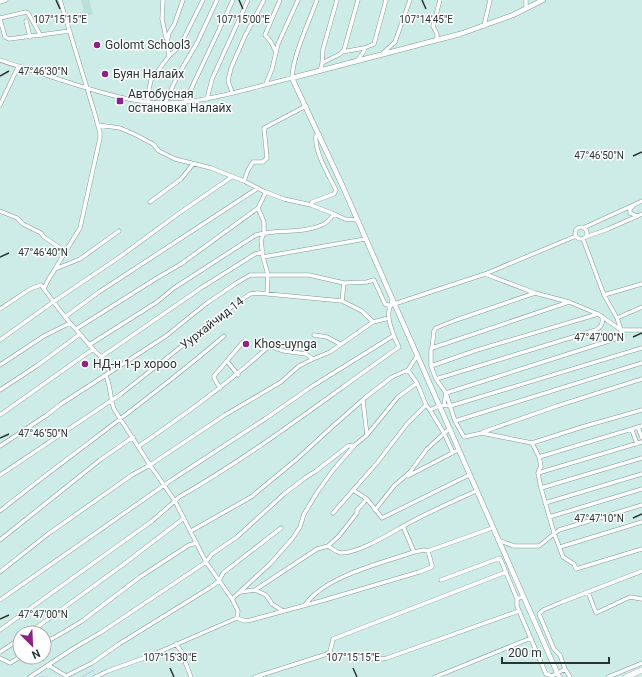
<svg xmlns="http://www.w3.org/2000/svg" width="642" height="677" viewBox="0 0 642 677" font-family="Roboto,sans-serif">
  <rect width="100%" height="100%" fill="#cdece7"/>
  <!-- built -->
  <path fill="#b8dfd8" d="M81,0h8l4,14 -14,4 -2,-5 7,-2z"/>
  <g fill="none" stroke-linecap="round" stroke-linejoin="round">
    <!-- stream -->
    <path stroke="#aacce8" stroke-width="1" d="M39,677h8
      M82,677l12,-7"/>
    <!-- minor casing -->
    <g stroke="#7e9b96" stroke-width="4.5">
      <path id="minor" d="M163,0l-1,19 4,19
        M526,0v9
        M0,2l6,-2
        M0,18l26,-6 2,1 13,23
        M0,19l5,18 4,2 61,-8
        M26,21l4,16
        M484,26l6,-26
        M437,40v-6l-4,-8 7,-26
        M276,52l-5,-10 -6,-7 15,-35
        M342,52l22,-4
        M383,53l12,-11 15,-42
        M169,56l-2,-14 2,-9 5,-8 9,-25
        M0,60c20,7 41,13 61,20 40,13 82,27 125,22 36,-4 71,-16 106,-24 1,-23 17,-56 25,-78
        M357,61l7,-10v-3l10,-4 12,-44
        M322,63l18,-9 4,-4 14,-50
        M320,71l2,-7 1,-15 14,-49
        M266,84l6,-15 6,-25 20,-44
        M232,92l-4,-11 3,-13 14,-32 19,-36
        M207,99l5,-20 36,-79
        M148,102v-8l3,-14 18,-24 11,-10 23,-46
        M185,102l48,-102
        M165,103l12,-26 20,-34 20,-43
        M0,105l18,-38
        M98,125l22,3 16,7 17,9 6,7 16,8 36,9 33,13 21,11h1l-8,16 6,14v11l-3,7 2,17 5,18h41l35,8 -2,18 20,10 11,11 16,-4
        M244,181l4,-11 5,-8h10l4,-4 -3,-30 42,-22
        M266,192l18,7 27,6 23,9
        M150,202l31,-23 12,-15
        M311,205l1,-3 22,-8 2,-4c-7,-14 -22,-39 -20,-54l3,-2
        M633,206l-3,3v4l7,3
        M0,211l17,7 6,6 18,9 3,4 22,15
        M575 233a6 6 0 1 1 12 0a6 6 0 1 1-12 0Z
        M583,228l59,-27
        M586,237l22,-8 34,-15
        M583,239l21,56 13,23 4,12h21
        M263,257l102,-18
        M55,269l25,-10 39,-28
        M485,274l91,-38
        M344,283l23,-1 7,-2 11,24 6,2
        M44,289l3,-7 33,-54 20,-90v-5l-6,-22 -34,-111
        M604,295l38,-11
        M569,302l-137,46 -1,1v17l5,13 10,14 9,28 9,16 18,-4 50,10 7,14 2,9 -3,7 3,15 13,45 9,24 11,7 2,5 66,-20
        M394,304l91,-30 50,19 34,9 29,12 23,16v5l-6,4 -169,54 -2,12
        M0,309l30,-20 11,-4 24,32 28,32 -93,66
        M65,317l34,-25 159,-104
        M617,318l25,-11
        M76,329l81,-51 24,-14 77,-56
        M314,335l13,2 13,7
        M0,340l53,-38 68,-46 57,-42 55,-38
        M89,345l68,-43 17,-14 82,-53c21,-6 46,-1 66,-10 5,-2 9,-7 12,-11l11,5 12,1
        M432,348l2,-17 2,-3 20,-8 79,-27
        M93,349l8,8 9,15
        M101,357l100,-69 54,-34 8,-2
        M227,361l11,14
        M0,365l44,-29 26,-13
        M431,366l46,-16 121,-36
        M408,370l9,13 9,22 4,5c8,-4 12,-6 20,-4l192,-58
        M106,376c5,11 4,22 8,33l36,56 25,36 31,61 26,37
        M436,379l160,-49c6,-4 7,-6 6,-14
        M220,388l-6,-10v-2l29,-34
        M0,390l38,-25 42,-31
        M430,410l14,23 9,20
        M455,421l187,-58
        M638,427l4,11
        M632,430l5,14
        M483,432l74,-26 85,-27
        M367,435l31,-38 19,-14
        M532,443l50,-16 60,-17
        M0,446l47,-31 14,-11 105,-68 41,-33 28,-19 15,-9h18l-1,19
        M139,446c45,-31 90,-63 130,-100l15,5 22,3 7,5 17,-7 43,-30
        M539,457l103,-31
        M538,473l104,-31
        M0,475l121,-81 113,-89 16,-11 8,-1 84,8
        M408,476l50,-26
        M541,488l101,-30
        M353,490l14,9 15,19 87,-43
        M545,503l97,-29
        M375,510l19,-24 16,-14 17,-23 22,-20
        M0,511c74,-59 152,-113 224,-175
        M333,513l44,-50 30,-39 19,-19
        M549,517l93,-28
        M403,526l11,26
        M191,531l60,-34 46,-38 36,-33 33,-29 26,-20 16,-7 9,-14
        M0,540l100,-80 33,-23
        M498,540l16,6h25l20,-16 83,-25
        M328,546l11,-10 18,-23v-3l10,-11
        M560,547l82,-25
        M428,551l64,-23
        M0,572l48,-38 84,-59 18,-10 75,-50 56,-33 18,-16 14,-7
        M441,580l59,-22 17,41 5,-2
        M255,590l11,5 6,9 11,7
        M240,592l15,-2 62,-41 11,-3c5,3 9,7 14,7 20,-1 50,-21 67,-30 22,-12 45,-22 67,-32
        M588,592l8,21 34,-16 12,2
        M517,599v7l29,68 6,2 13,-7
        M0,600l173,-121 92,-60 46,-32 82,-51
        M237,618l8,3 6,-1 70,-19 98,-29 13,-5v-2l-4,-14 -4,-1 -10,2c-32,11 -89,24 -109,53
        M0,630l152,-109 23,-20 4,-4c77,-44 147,-99 220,-150 -5,-10 -12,-25 -10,-36 0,-3 2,-7 3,-10
        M29,633l95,-69 60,-46
        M44,643l20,-11 18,-11 58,-44 49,-32 8,-2
        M176,644l5,7 10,26
        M0,652l20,-13
        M0,658l10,5 10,-6
        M369,659l9,-2 4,2 5,-1 132,-47
        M48,665l18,11 26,-13 27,-19 92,-57 8,-6 4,-8 58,-45
        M30,677l44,-29 26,-15 106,-71 6,-8 25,-17 47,-43 21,-16 11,-7 32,-25 7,-1 12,-10 -4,-34
        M95,677l13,-6 44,-16 85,-37 1,-7 -6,-12 38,-35 22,-25 8,-12 4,-13 14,-23 16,-22 21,-24
        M255,677l69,-22 6,-3 3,-13 173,-67
        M435,677l96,-39
        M570,677l-5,-8 -5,-14 -6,-6 -15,-35 4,-4 19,-8 80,-31
        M608,677l34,-14"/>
    </g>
    <!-- major casing -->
    <g stroke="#7e9b96" stroke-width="5.5">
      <path id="major" d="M543,0l-30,15 -53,19 -168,44 51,109 216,490"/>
    </g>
    <!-- highway casing -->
    <g stroke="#7e9b96" stroke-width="6">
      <path id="highway" d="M626,677l16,-7"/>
    </g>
    <!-- minor -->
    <use href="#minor" stroke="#fff" stroke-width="3.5"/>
    <!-- major -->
    <use href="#major" stroke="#fff" stroke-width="4.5"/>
    <!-- highway -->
    <use href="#highway" stroke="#fff" stroke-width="5.5"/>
  </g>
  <!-- ticks -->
  <path fill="none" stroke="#293533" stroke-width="1.5" d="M56,0l4,9M239,0l4,9M422,0l4,9M0,76l9,-5M633,156l9,-4M0,257l9,-4M633,337l9,-4M0,438l9,-4M633,518l9,-4M0,619l9,-4M170,668l4,9M353,668l4,9"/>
  <!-- markers -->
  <g fill="#8e2185" stroke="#fff" stroke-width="1.5">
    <circle cx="97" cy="45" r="4"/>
    <circle cx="105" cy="74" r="4"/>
    <rect x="116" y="97" width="8" height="8" rx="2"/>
    <circle cx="246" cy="344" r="4"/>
    <circle cx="85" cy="364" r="4"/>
  </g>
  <g text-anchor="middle" stroke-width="3" stroke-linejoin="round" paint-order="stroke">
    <!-- poi labels -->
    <g font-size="12" fill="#293533" stroke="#fff" text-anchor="start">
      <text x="105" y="49">Golomt School3</text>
      <text x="113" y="78">Буян Налайх</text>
      <text x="128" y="98">Автобусная<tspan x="128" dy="14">остановка Налайх</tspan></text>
      <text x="254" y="348">Khos-uynga</text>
      <text x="93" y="368">НД-н 1-р хороо</text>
    </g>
    <!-- street labels -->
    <g font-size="12" fill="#293533" stroke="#fff">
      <text transform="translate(212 323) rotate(-38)" y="4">Уурхайчид 14</text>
    </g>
  </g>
  <g font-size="10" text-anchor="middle" fill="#293533" stroke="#fff" stroke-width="3" stroke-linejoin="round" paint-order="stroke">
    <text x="60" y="23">107°15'15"E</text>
    <text x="243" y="23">107°15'00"E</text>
    <text x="426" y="23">107°14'45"E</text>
    <text x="43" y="75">47°46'30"N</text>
    <text x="599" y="159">47°46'50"N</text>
    <text x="43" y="256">47°46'40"N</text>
    <text x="599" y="341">47°47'00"N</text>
    <text x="43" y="437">47°46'50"N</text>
    <text x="599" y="522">47°47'10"N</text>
    <text x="43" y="618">47°47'00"N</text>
    <text x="170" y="661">107°15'30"E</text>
    <text x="353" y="661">107°15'15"E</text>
  </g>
  <!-- north arrow -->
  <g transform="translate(32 645) rotate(156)"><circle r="19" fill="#ffffff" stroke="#a9aead"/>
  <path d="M0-3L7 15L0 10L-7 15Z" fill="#8e2185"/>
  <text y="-6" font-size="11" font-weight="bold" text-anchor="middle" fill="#293533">N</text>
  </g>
  <!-- scale -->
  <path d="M502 657v6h107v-6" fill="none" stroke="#293533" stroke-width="2"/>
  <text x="508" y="657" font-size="12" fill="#293533" stroke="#ffffff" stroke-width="3" paint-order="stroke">200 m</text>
</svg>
